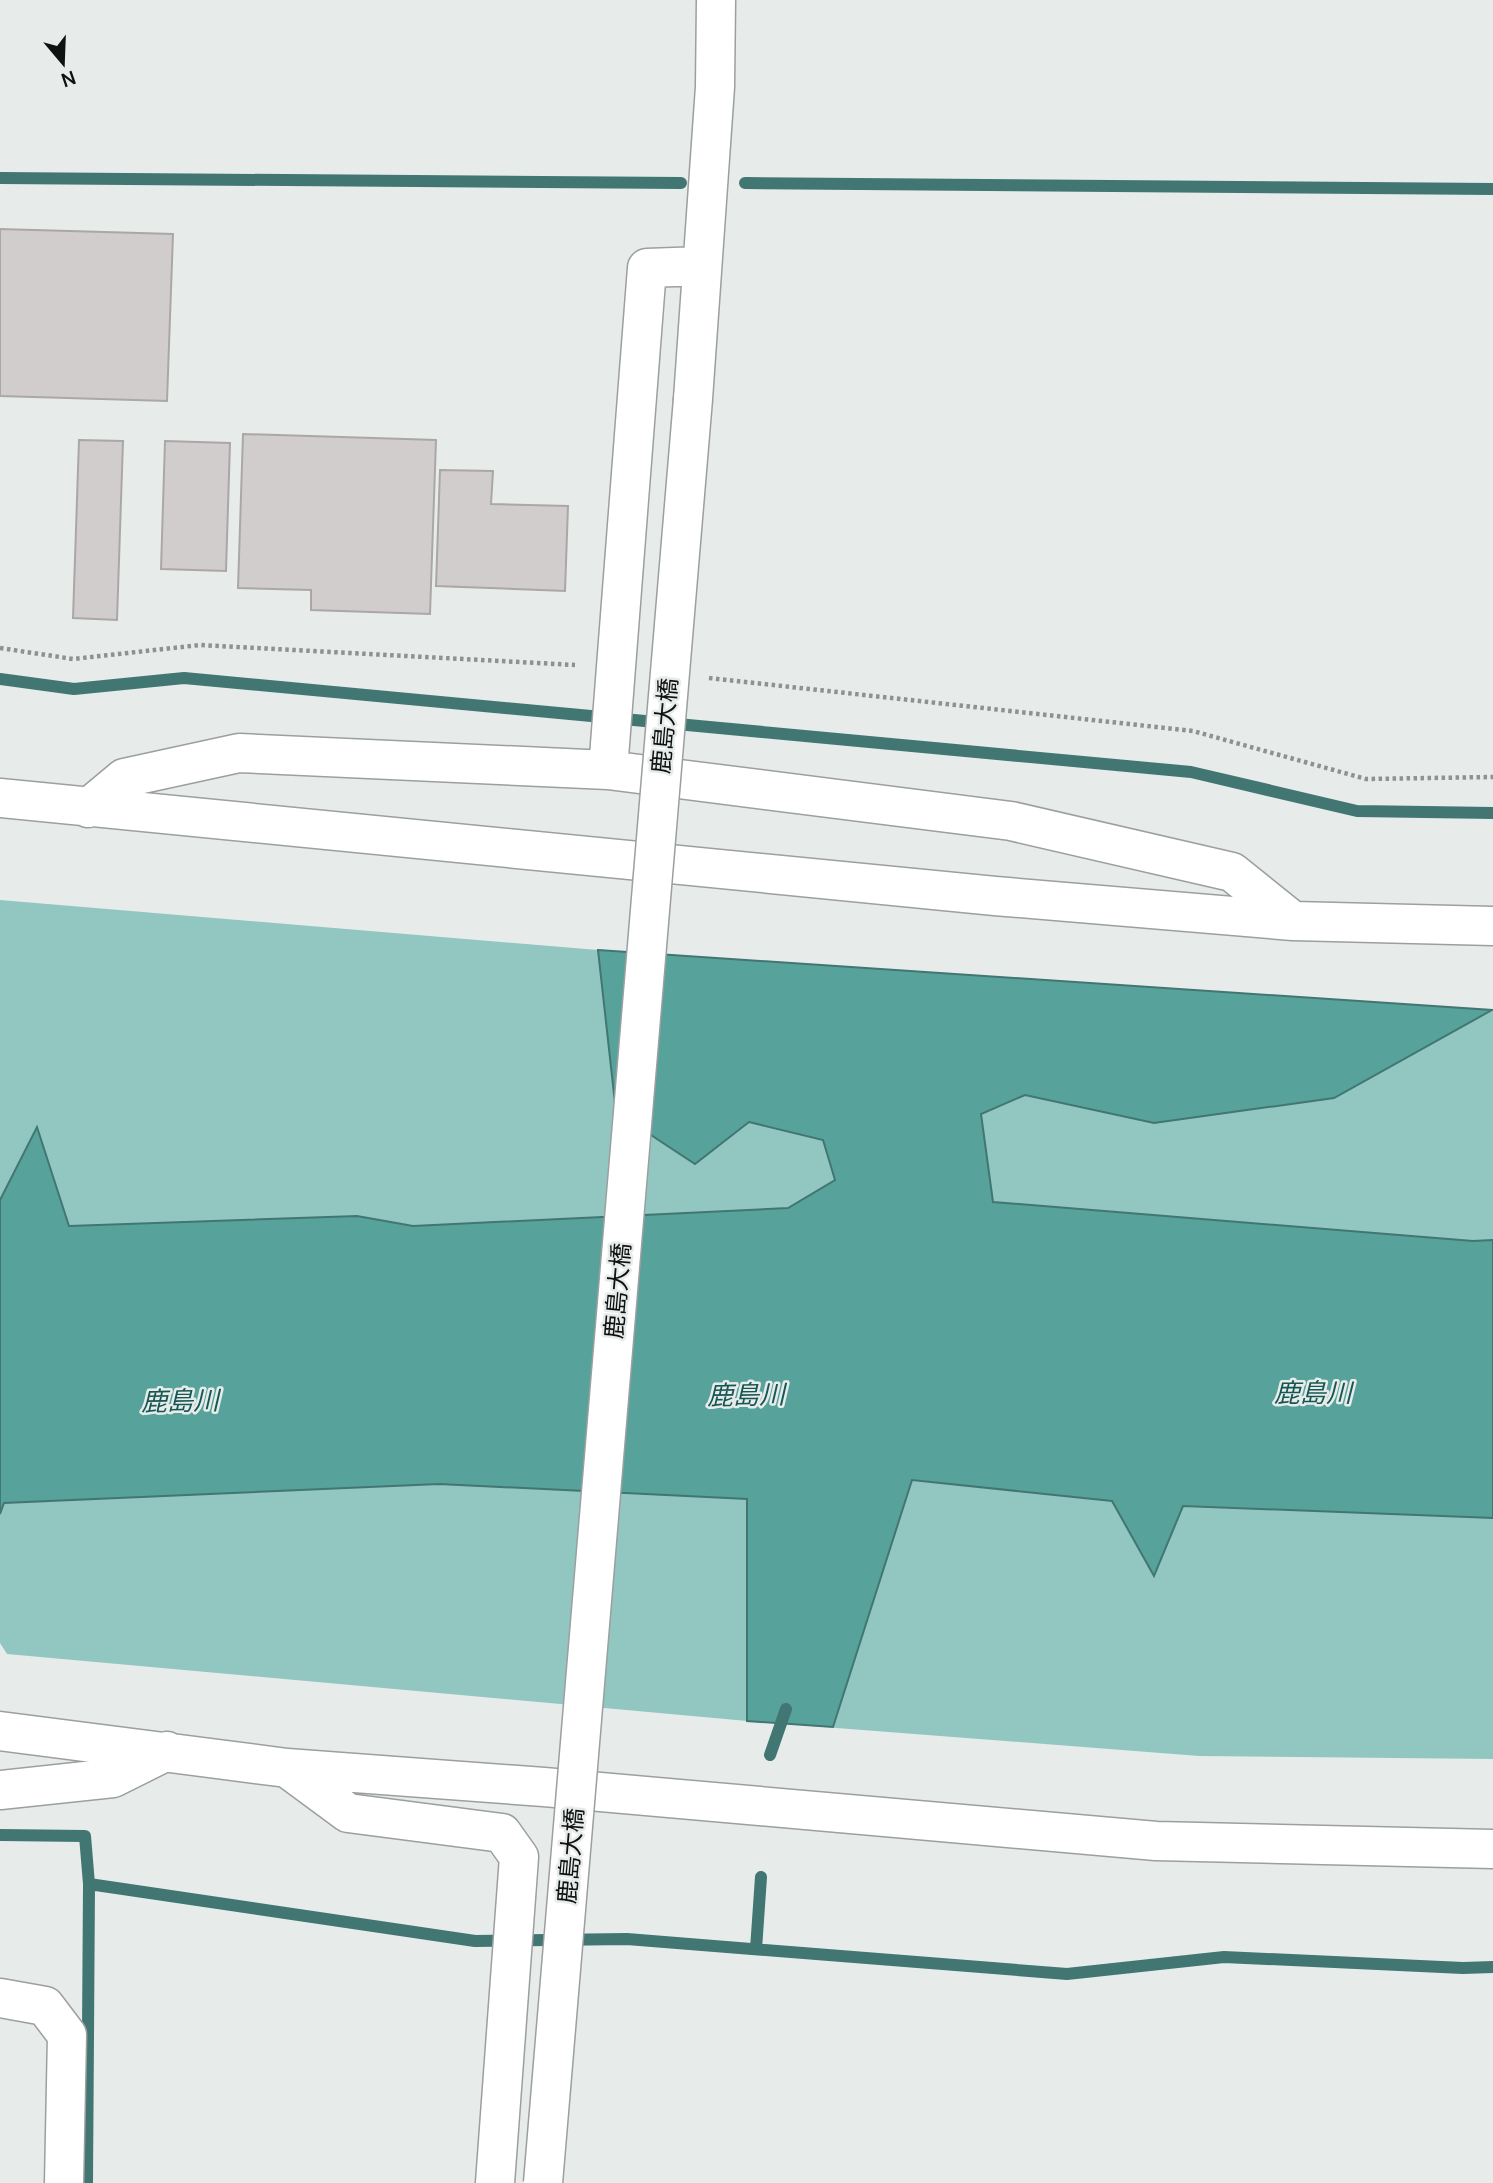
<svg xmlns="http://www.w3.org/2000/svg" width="1493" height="2183" viewBox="0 0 1493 2183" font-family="Manrope,'Noto Sans JP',sans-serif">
  <rect width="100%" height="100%" fill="#e7eceb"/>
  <!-- green -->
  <path fill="#92c7c1" d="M0,900l598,50 895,60v327l-1493,-13z
    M1493,1445v314l-294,-3 -452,-35 -740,-67 -7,-11v-197z"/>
  <!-- water -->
  <path fill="#57a29b" stroke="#427672" stroke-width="2" d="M598,950l894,60 -158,88 -180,25 -129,-28 -44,19 12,88 480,39 20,-1v278l-310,-12 -29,70 -42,-75 -200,-21 -79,247 -86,-6v-222l-308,-15 -435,19 -4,11v-314l37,-73 32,99 288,-10 56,10 375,-18 47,-28 -12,-40 -74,-18 -54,42 -79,-52z"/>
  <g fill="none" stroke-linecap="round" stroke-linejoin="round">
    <!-- stream -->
    <path stroke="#427672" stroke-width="12" d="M0,178l681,5
      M745,183l748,6
      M0,679l74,10 110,-11 1007,94 166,39 136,2
      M770,1755l16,-46
      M0,1835l85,1 4,48 386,57 152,-2 440,35 157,-17 239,11 30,-1
      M756,1949l5,-72
      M87,2183l2,-299"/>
  </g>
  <!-- building -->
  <path fill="#d1cdcd" stroke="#aba7a7" stroke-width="2" d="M0,229l173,5 -6,167 -167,-5z
    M243,434l193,6 -6,174 -119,-4v-20l-73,-2z
    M79,440l44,1 -6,179 -44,-2z
    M165,441l65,2 -4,128 -65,-2z
    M440,470l53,1 -2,33 77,2 -3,85 -129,-5z"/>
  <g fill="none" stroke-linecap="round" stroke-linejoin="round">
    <!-- minor casing -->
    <g stroke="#9b9f9f" stroke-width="41">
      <path id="minor" d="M693,399l22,-312 1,-87
        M608,770l39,-502 55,-2
        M0,798l995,98 298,25 200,5
        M88,808l36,-30 115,-25 369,17 403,51 221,51 61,49
        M0,1731l287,37 257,19 612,54 337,8
        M287,1768l61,45 154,20 17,24 -24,326
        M0,1790l113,-12 54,-27
        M0,1998l45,8 22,29 -3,148"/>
    </g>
    <!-- path -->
    <path stroke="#8d9190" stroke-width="4.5" stroke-dasharray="3.5 3.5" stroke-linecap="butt" d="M0,648l73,11 127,-14 375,20
      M709,678l484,53 173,48 127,-2"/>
    <!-- minor -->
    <use href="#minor" stroke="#fff" stroke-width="38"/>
    <!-- minor-bridge casing -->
    <g stroke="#9b9f9f" stroke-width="41" stroke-linecap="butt">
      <path id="minor-bridge" d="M543,2183l150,-1784"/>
    </g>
    <!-- minor-bridge -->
    <use href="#minor-bridge" stroke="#fff" stroke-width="38"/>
  </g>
  <g text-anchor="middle" stroke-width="5" stroke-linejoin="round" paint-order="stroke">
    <!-- street labels -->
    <g font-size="24" fill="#101111" stroke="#e7eceb">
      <text transform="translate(665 726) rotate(-85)" y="8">鹿島大橋</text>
      <text transform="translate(618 1291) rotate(-85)" y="8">鹿島大橋</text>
      <text transform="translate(571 1856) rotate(-85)" y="8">鹿島大橋</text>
    </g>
    <!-- water labels -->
    <g font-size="26" font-style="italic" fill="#175753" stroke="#e7eceb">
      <text x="1313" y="1402">鹿島川</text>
      <text transform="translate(746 1395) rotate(-1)" y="9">鹿島川</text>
      <text transform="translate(180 1401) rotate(-1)" y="9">鹿島川</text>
    </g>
  </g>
  <!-- north arrow -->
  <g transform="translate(63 63) rotate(161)" stroke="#e7eceb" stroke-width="5" paint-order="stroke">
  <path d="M0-5L12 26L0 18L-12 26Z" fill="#101111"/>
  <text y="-10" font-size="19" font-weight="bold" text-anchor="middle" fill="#101111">N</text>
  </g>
</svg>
